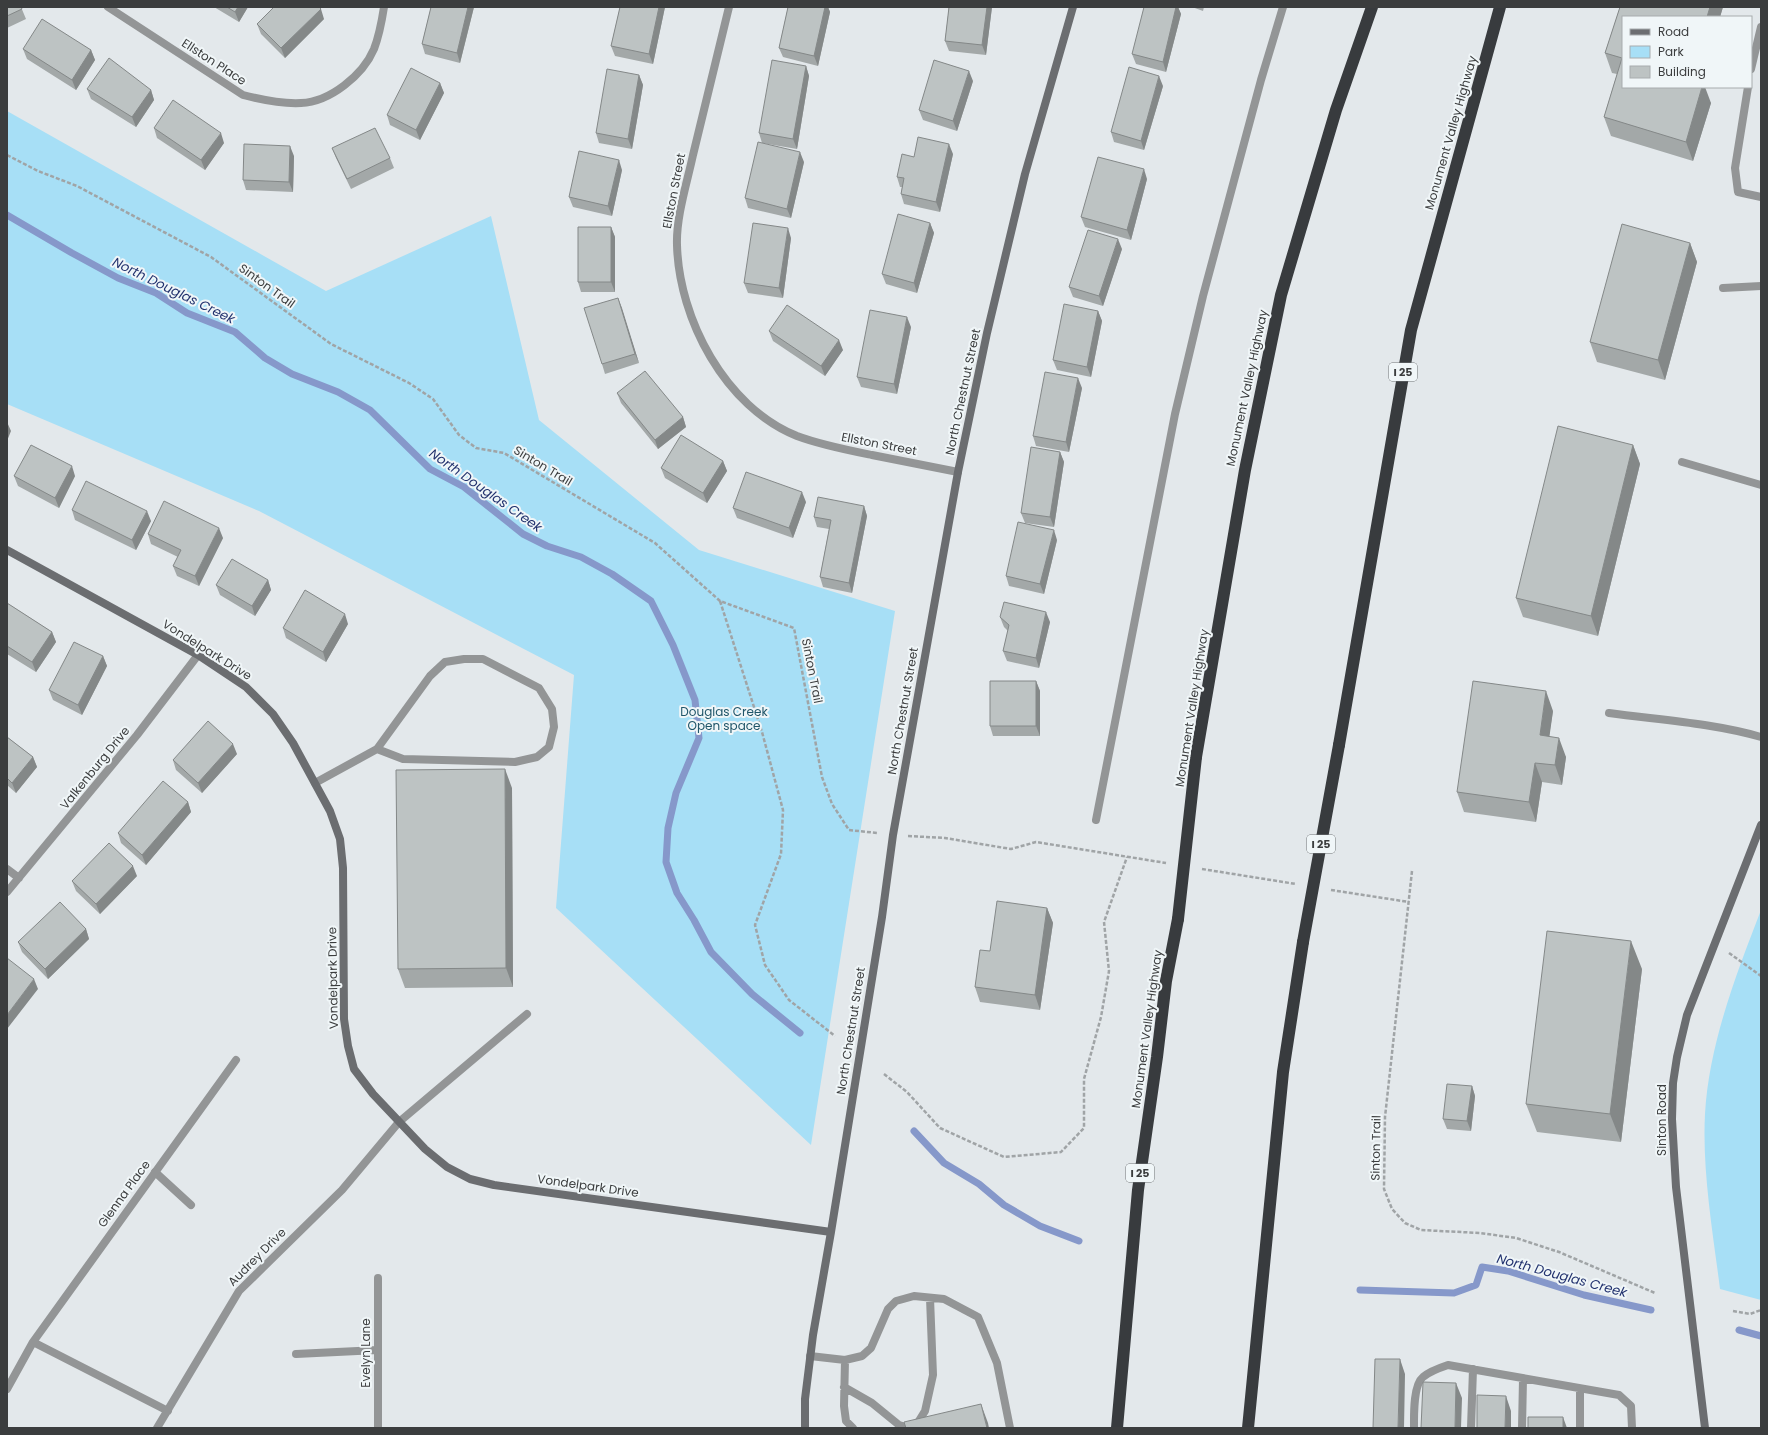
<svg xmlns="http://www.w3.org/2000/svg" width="1768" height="1435" viewBox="0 0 1768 1435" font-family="Poppins,sans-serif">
  <rect width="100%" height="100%" fill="#e3e8eb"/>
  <!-- green -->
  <path fill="#a7dff6" d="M7,111l319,180 165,-75 48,204 160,130 196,61 -84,534 -255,-237 18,-233 -315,-164 -252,-107z
    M1761,910v390l-41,-11c-7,-56 -18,-118 -15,-175 4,-70 31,-139 56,-204z"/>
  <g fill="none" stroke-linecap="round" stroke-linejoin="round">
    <!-- stream -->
    <path stroke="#8698ca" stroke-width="7" d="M7,215l65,38 46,25 38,15 31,20 48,19 30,26 27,16 46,18 32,18 60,59 34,18 59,47 24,12 34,11 31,17 39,27 22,44 22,55 4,38 -23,55 -8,35 -2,34 11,31 17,27 17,32 41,42 48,39
      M914,1131l30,32 35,21 25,21 36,21 39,15
      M1360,1290l94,3 22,-8 6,-18 26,4 76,24 67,15
      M1739,1330l22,6"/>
    <!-- path -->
    <path stroke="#a0a4a6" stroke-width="2.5" stroke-dasharray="4 2" stroke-linecap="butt" d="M7,155l31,16 39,15 134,71 120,87 78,39 24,16 26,36 17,13 28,5 151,90 65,58 74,27 28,149 10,27 17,26 28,3
      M720,601l42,131 21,78 -2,44 -26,71 10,40 24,35 46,36
      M908,836l37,2 66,11 25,-7 130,21
      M1202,869l94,15
      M1412,871l-27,246 -1,72 8,20 13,14 16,7 59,3 36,5 43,14 96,41
      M1331,890l78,12
      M1729,953l32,23
      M884,1074l23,18 33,36 64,29 57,-5 23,-24v-49l17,-62 8,-46 -5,-49 23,-65
      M1733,1311l17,3 11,-4"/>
    <!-- lane -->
    <path stroke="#939596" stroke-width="8" d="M1751,69l10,-42
      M1748,87l-13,81 3,24 23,5
      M1723,288l38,-2
      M1682,462l79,23
      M1609,713c51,7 103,10 152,24
      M315,783l62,-34 53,-73 15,-14 19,-3h19l56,29 13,21 2,18 -5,20 -12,10 -22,5 -112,-3 -26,-10
      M1096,820l79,-406 28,-118 58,-216 22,-73
      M399,1122l128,-108
      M155,1172l36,33
      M296,1354l82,-4
      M810,1356l35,4 -1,46 2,15 7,7
      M845,1360l17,-4 9,-8 17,-39 8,-8 18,-5 30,3 34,18 19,46 13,65
      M844,1387l28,16 27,22 11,3 7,-4 8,-13 8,-36 -3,-77
      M1414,1428c0,-12 -1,-43 9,-51 7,-6 16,-9 25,-12l171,30 12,11 1,22
      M1471,1428l2,-59
      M1522,1428l1,-49
      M1580,1428v-39"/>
    <!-- street -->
    <path stroke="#939596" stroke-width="8" d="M108,7l135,88c19,5 38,9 58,8 29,-1 62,-28 73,-54 5,-13 8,-29 10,-42
      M729,7c-12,49 -24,99 -36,148 -6,28 -17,62 -16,90 2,74 48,162 120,191 24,9 50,14 75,19 29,6 57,11 86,17
      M7,869l12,9
      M7,892l130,-157 61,-80
      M33,1342l135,69
      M7,1389l26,-47 203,-282
      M157,1428l82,-137 103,-101 57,-68
      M378,1428v-150"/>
    <!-- secondary -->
    <path stroke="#6b6d70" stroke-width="8" d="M7,550l191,105 48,32 27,27 20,29 37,68 10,28 3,29 1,151 4,27 6,23 19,25 52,55 22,18 23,12 24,6 337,47
      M805,1428v-29l8,-64 18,-103 51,-315 11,-82 65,-363 29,-139 38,-159 48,-167
      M1705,1428l-29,-241 -4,-68 1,-36 4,-26 10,-42 74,-190"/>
    <!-- highway -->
    <path stroke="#383b3e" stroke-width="12" d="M1339,745l72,-415 89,-323
      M1196,757l49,-287 36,-175 55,-185 36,-103
      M1117,1428l21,-238 19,-133 9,-76 12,-62
      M1248,1428l35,-356 20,-130"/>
    <!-- highway-bridge -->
    <path stroke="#383b3e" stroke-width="12" d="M1178,919l18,-162
      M1303,942l36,-197"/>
  </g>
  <!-- wall -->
  <path fill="#a3a8a8" d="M7,7h14l5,12 -19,9z
    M214,7h34l-9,15z
    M431,7h43l-14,56 -35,-9 -3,-10z
    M620,7h45l-12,57 -38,-8 -4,-10z
    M788,7h40l2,5 -12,54 -35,-9 -4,-9z
    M949,7h43l-6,48 -37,-4 -4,-10z
    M1176,7h2l3,7 -15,58 -30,-8 -4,-10z
    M1192,7h12l-1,4z
    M1620,7h103l-3,10h-97l88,86 -18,58 -82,-25 -7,-19 13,-43 -5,-1 -7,-20z
    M324,19l-39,39 -24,-24 -4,-10z
    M23,49l68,1 4,10 -19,30 -49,-31z
    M806,66l3,10 -12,73 -35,-6 -3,-10z
    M639,75l4,10 -11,64 -33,-6 -3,-10z
    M973,81l-16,50 -34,-11 -4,-10z
    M440,83l4,10 -24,47 -30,-15 -3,-10z
    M1163,86l-19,64 -30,-8 -3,-10z
    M87,89l64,1 3,10 -18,27 -45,-28z
    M154,128l70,15 -19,27 -48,-32z
    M332,148l58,10 4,10 -43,21 -15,-31z
    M953,154l-13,58 -36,-8 -3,-10 1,-7h-2l-3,-10 17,-20z
    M294,156l-1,36 -47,-2 -3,-10z
    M804,162l-13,56 -43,-10 -3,-10z
    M622,170l-10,46 -39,-9 -4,-10z
    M1147,179l-16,61 -46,-13 -4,-10z
    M930,223l4,10 -17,60 -31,-9 -4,-10z
    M611,227l4,10v55h-34l-3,-10z
    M791,238l-8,60 -35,-5 -4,-10z
    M1690,243l7,19 -32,118 -68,-18 -7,-20z
    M1122,249l-19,57 -30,-9 -4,-10z
    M618,298l21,65 -34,11 -3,-10z
    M1098,311l4,10 -11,56 -34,-7 -4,-10z
    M911,327l-14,67 -36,-7 -4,-10z
    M769,331l74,19 -18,26 -52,-35z
    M1082,388l-13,64 -33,-6 -3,-10z
    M617,393l66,24 3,10 -28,22 -37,-46z
    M1633,445l7,19 -42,172 -75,-19 -7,-19z
    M1060,452l4,10 -10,65 -29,-4 -4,-10z
    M723,461l4,10 -20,32 -42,-25 -4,-10z
    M14,476h61l-16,32 -41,-22z
    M806,502l-13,36 -56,-20 -4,-10z
    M864,506l3,10 -15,77 -29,-6 -3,-10 9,-48 -12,-2 -3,-10z
    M72,510l79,11 -15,29 -61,-30z
    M148,534l75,4 -24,48 -22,-10 -4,-10 5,-9 -27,-13z
    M1057,540l-13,54 -35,-8 -3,-10z
    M268,580l3,10 -16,26 -35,-21 -4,-10z
    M7,603l45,29 4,10 -20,30 -29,-18z
    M1000,617l50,5 -11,46 -32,-7 -4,-10 5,-20 -4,-4z
    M348,624l-22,38 -40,-24 -3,-10z
    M103,656l4,10 -25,49 -29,-15 -4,-10z
    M1036,681l4,10v45h-47l-3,-10z
    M1553,711l-4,25 17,21 -4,28 -20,-3 -6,40 -72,-10 -7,-20z
    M7,737l26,20 4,10 -21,26 -9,-8z
    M237,754l-35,39 -26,-23 -3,-10z
    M512,788l1,199 -108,1 -7,-19z
    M188,802l3,10 -45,53 -25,-22 -3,-10z
    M137,876l-37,38 -24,-23 -4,-10z
    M1047,908l6,15 -13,87 -60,-8 -5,-15z
    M86,929l3,10 -41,40 -26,-27 -4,-10z
    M1642,969l-21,173 -84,-10 -11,-28z
    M1472,1086l3,10 -4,35 -24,-2 -4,-10z"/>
  <!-- shaded-wall -->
  <path fill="#848888" d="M238,7h10l-9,15 -4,-10z
    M468,7h6l-14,56 -3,-10z
    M659,7h6l-12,57 -4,-10z
    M825,7h3l2,5 -12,54 -4,-10z
    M987,7h5l-6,48 -4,-10z
    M1176,7h2l3,7 -15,58 -3,-10z
    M1710,7h13l-3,10h-13z
    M321,9l3,10 -39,39 -4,-10z
    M91,50l4,10 -19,30 -4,-10z
    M806,66l3,10 -12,73 -4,-10z
    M969,71l4,10 -16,50 -4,-10z
    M639,75l4,10 -11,64 -4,-10z
    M1159,76l4,10 -19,64 -3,-9z
    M440,83l4,10 -24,47 -4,-10z
    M1702,87h3l6,16 -18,58 -7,-19z
    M151,90l3,10 -18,27 -4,-10z
    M221,133l3,10 -19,27 -4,-10z
    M949,144l4,10 -13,58 -4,-10z
    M290,146l4,10 -1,36 -4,-10z
    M800,152l4,10 -13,56 -4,-9z
    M619,160l3,10 -10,46 -4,-10z
    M1144,169l3,10 -16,61 -4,-10z
    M930,223l4,10 -17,60 -3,-10z
    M611,227l4,10v55l-4,-10z
    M788,228l3,10 -8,60 -4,-10z
    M1118,239l4,10 -19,57 -4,-10z
    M1690,243l7,19 -32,118 -7,-20z
    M618,298l4,10 17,55 -4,-9z
    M1098,311l4,10 -11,56 -4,-10z
    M907,317l4,10 -14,67 -3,-10z
    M839,340l4,10 -18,26 -4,-10z
    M1078,378l4,10 -13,64 -3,-10z
    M683,417l3,10 -28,22 -3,-9z
    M7,422l4,9 -4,10z
    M1633,445l7,19 -42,172 -7,-20z
    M1060,452l4,10 -10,65 -4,-10z
    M723,461l4,10 -20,32 -4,-10z
    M72,466l3,10 -16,32 -4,-10z
    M802,492l4,10 -13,36 -4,-10z
    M864,506l3,10 -15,77 -3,-10z
    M147,511l4,10 -15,29 -4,-10z
    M219,528l4,10 -24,48 -4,-10z
    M1054,530l3,10 -13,54 -4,-10z
    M268,580l3,10 -16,26 -3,-10z
    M1046,612l4,10 -11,46 -3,-10z
    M345,614l3,10 -22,38 -3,-10z
    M52,632l4,10 -20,30 -4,-10z
    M103,656l4,10 -25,49 -4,-10z
    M1036,681l4,10v45l-4,-10z
    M1546,691l7,20 -6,43 -7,-19z
    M1559,738l7,19 -4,28 -7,-20z
    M233,744l4,10 -35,39 -4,-10z
    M33,757l4,10 -21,26 -4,-10z
    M1535,763l7,19 -6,40 -7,-20z
    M505,769l7,19 1,199 -7,-19z
    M188,802l3,10 -45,53 -4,-10z
    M133,866l4,10 -37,38 -4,-10z
    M1047,908l6,15 -13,87 -5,-15z
    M86,929l3,10 -41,40 -3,-10z
    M1631,941l11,28 -21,173 -11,-28z
    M34,979l4,10 -31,40v-14z
    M1472,1086l3,10 -4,35 -4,-10z
    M1400,1359l5,15 -1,54h-6z
    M1456,1383l6,15 -1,30h-6z
    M1506,1396l5,15v17h-6z
    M981,1404l7,19 1,5h-2z
    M1563,1417l4,11h-4z"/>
  <!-- building -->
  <path fill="#bdc3c3" stroke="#848888" d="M7,7h14l1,2 -15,7z
    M227,7h11l-3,5z
    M274,7h45l2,2 -40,39 -24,-24z
    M431,7h37l-11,46 -35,-9z
    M620,7h39l-10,47 -38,-8z
    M788,7h37l-11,49 -35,-8z
    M949,7h38l-5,38 -37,-4z
    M1144,7h32l-13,55 -31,-8z
    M1620,7h90l-3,10h-84v70h79l-16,55 -82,-25 18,-59 -17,-5z
    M42,19l49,31 -19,30 -49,-31z
    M109,58l42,32 -19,27 -45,-28z
    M772,60l34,6 -13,73 -34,-6z
    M934,60l35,11 -16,50 -34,-11z
    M1129,67l30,9 -18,65 -30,-9z
    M411,68l29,15 -24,47 -29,-15z
    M607,69l32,6 -11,64 -32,-6z
    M173,100l48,33 -20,27 -47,-32z
    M375,128l15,30 -43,21 -15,-31z
    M918,137l31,7 -13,58 -35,-8 3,-16 -7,-1 5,-23 12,3z
    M758,142l42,10 -13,57 -42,-11z
    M244,144l46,2 -1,36 -46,-2z
    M579,151l40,9 -11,46 -39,-9z
    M1098,157l46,12 -17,61 -46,-13z
    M898,214l32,9 -16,60 -32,-9z
    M753,223l35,5 -9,60 -35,-5z
    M1622,224l68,19 -32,117 -68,-18z
    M578,227h33v55h-33z
    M1088,230l30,9 -19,57 -30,-9z
    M618,298l17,56 -33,10 -18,-56z
    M1064,304l34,7 -11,56 -34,-7z
    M787,305l52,35 -18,26 -52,-35z
    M870,310l37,7 -13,67 -37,-7z
    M645,371l38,46 -28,23 -38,-47z
    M1045,372l33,6 -12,64 -33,-6z
    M1558,426l75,19 -42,171 -75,-18z
    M681,435l42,26 -20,32 -42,-25z
    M31,445l41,21 -17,32 -41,-22z
    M1031,447l29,5 -10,65 -29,-4z
    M746,472l56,20 -13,36 -56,-20z
    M86,481l61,30 -15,29 -60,-30z
    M818,497l46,9 -15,77 -29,-6 11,-57 -17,-3z
    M164,501l55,27 -24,48 -22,-10 8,-16 -33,-16z
    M1018,522l36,8 -14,54 -34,-8z
    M232,559l36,21 -16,26 -36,-21z
    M305,590l40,24 -22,38 -40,-24z
    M1004,602l42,10 -10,46 -33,-7 6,-26 -9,-8z
    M7,603l45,29 -20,30 -25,-16z
    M74,642l29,14 -25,49 -29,-15z
    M990,681h46v45h-46z
    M1473,681l73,10 -6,44 19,3 -4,27 -20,-2 -6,39 -72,-10z
    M208,721l25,23 -35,39 -25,-23z
    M7,737l26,20 -21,26 -5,-5z
    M505,769l1,199 -108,1 -2,-199z
    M163,781l25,21 -46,53 -24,-22z
    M109,843l24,23 -37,38 -24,-23z
    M997,901l50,7 -12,87 -60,-8 5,-37 10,1z
    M60,902l26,27 -41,40 -27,-27z
    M1547,931l84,10 -21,173 -84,-10z
    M7,958l27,21 -27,36z
    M1447,1084l25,2 -5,35 -24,-2z
    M1375,1359h25l-2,69h-25z
    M1423,1382l33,1 -1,45h-34z
    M1477,1395l29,1 -1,32h-28z
    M981,1404l6,24h-81l-2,-6z
    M1528,1417h35v11h-35z"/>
  <g text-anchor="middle" stroke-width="4" stroke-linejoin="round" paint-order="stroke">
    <!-- shield labels -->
    <g fill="#f0f6f8" stroke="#717476" stroke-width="1">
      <rect x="1389" y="363" width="28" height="18" rx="3"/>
      <rect x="1307" y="835" width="28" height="18" rx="3"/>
      <rect x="1126" y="1164" width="28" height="18" rx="3"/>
    </g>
    <g font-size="11" font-weight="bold" fill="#3b3d3e">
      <text x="1403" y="376">I 25</text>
      <text x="1321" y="848">I 25</text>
      <text x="1140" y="1177">I 25</text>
    </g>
    <!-- street labels -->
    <g font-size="12" fill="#3b3d3e" stroke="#f0f6f8">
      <text transform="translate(214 62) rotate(33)" y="4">Ellston Place</text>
      <text transform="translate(1451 133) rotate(-74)" y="4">Monument Valley Highway</text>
      <text transform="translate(674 191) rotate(-79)" y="4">Ellston Street</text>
      <text transform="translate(267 286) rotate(36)" y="4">Sinton Trail</text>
      <text transform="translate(1247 388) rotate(-78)" y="4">Monument Valley Highway</text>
      <text transform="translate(963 392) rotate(-78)" y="4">North Chestnut Street</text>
      <text transform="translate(879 444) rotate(11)" y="4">Ellston Street</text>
      <text transform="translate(543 466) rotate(31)" y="4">Sinton Trail</text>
      <text transform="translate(207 650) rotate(32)" y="4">Vondelpark Drive</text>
      <text transform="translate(812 671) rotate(79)" y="4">Sinton Trail</text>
      <text transform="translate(1192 708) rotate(-81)" y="4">Monument Valley Highway</text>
      <text transform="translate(903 711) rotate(-80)" y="4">North Chestnut Street</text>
      <text transform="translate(95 768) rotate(-51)" y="4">Valkenburg Drive</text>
      <text transform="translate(333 978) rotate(-91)" y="4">Vondelpark Drive</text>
      <text transform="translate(1147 1029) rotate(-82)" y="4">Monument Valley Highway</text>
      <text transform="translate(851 1031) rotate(-81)" y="4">North Chestnut Street</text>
      <text transform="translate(1662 1120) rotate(-90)" y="4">Sinton Road</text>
      <text transform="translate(1376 1148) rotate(-89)" y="4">Sinton Trail</text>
      <text transform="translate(588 1186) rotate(8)" y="4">Vondelpark Drive</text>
      <text transform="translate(124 1194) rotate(-54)" y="4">Glenna Place</text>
      <text transform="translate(257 1257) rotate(-45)" y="4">Audrey Drive</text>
      <text transform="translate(366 1353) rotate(-90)" y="4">Evelyn Lane</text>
    </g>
    <!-- park labels -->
    <g font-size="12" fill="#21566a" stroke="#f0f6f8">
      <text x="724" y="716">Douglas Creek<tspan x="724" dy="14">Open space</tspan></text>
    </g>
    <!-- water labels -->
    <g font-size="13" font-style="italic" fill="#22326e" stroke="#f0f6f8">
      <text transform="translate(174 290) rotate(26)" y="5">North Douglas Creek</text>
      <text transform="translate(486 490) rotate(35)" y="5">North Douglas Creek</text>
      <text transform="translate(1562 1275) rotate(15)" y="5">North Douglas Creek</text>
    </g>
  </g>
  <!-- border -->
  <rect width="1768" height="1435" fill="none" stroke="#3b3d3e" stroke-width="16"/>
  <!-- legend -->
  <rect x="1622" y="16" width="130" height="72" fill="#f0f6f8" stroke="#a8acae"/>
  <rect x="1630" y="29" width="20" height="6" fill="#6b6d70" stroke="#a8acae"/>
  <text x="1658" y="36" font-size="12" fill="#3b3d3e">Road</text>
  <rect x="1630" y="46" width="20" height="12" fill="#a7dff6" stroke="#a8acae"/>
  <text x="1658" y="56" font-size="12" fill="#3b3d3e">Park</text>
  <rect x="1630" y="66" width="20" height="12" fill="#bdc3c3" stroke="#a8acae"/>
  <text x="1658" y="76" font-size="12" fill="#3b3d3e">Building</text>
</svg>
